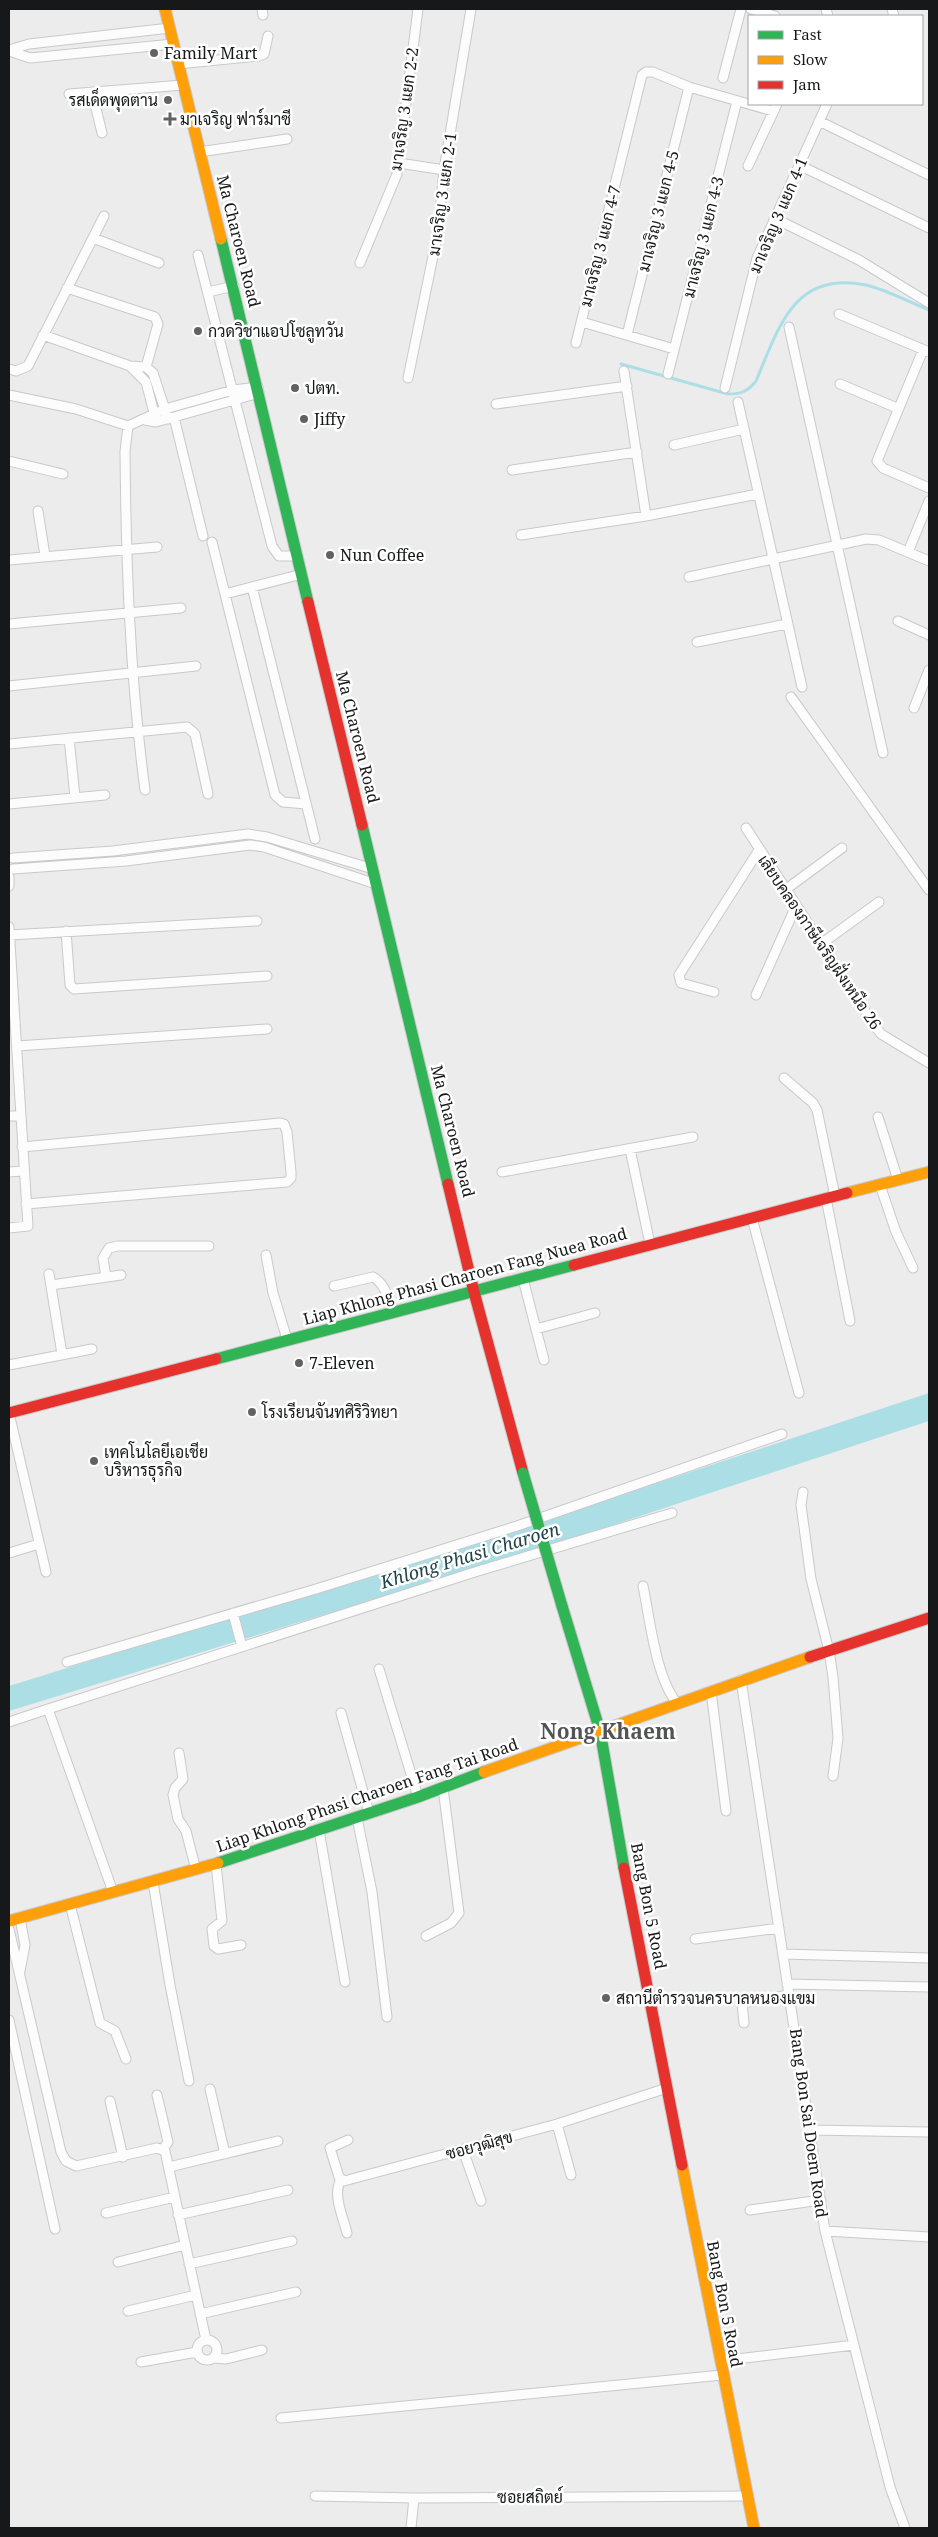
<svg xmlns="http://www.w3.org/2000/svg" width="938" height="2537" viewBox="0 0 938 2537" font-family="'Noto Serif',Sarabun,serif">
  <rect width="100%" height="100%" fill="#ececed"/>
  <!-- water -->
  <path fill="#abdfe5" d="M929,1393v28l-377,124 -543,166v-25l536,-166z"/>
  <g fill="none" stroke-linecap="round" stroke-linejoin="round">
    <!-- stream -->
    <path stroke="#abdfe5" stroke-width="3" d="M621,364l107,30c14,0 20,-3 28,-13 23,-54 38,-111 110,-96 21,5 43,17 63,25"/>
    <!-- street casing -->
    <g stroke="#c9c9ca" stroke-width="11">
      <path id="street" d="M262,9l1,6
        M751,9l24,7
        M826,9l2,7
        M892,9l2,7
        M9,50l20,-6 141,-16
        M9,51l21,7 143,-14
        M178,64l81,-8 5,-2 4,-18
        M723,78l18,-69
        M92,92l10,41
        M69,94l114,-9
        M819,121l110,54
        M199,152l88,-13
        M399,163l45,7
        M799,165l130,63
        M748,166l29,-62
        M774,218l85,42 70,43
        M93,238l66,25
        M198,255l74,291 7,10h18
        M360,263l37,-89 21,-165
        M67,288l88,29 3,7 -12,43
        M208,292l26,-6
        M839,314l90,38
        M582,322l92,27
        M789,327l94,426
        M43,335l87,31 16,1 7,6 15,46
        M627,335l62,-248
        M576,343l66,-268 4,-3h7l36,15 84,24
        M923,350l-46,111 6,7 46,20
        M130,366l16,16 9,35
        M9,369l7,2 12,-5 76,-150
        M624,371l22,145
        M668,374l69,-273
        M408,378l30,-146 6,-62 27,-161
        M840,384l57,24
        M725,388l32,-130 70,-154
        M9,395l67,14 52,17 37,-17 68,-19 25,-3
        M738,402l64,285
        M496,404l131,-18
        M174,417l29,119
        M145,420l11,2 103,-29
        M128,426l-3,25c1,113 5,227 20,339
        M674,445l70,-16
        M9,461l54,13
        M512,470l125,-18
        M38,511l7,45
        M521,535l125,-19 112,-22
        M212,542l63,253 8,7 23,2
        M908,552l21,-51
        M9,560l148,-13
        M689,577l177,-38 13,1 50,21
        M252,587l63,252
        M225,594l77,-20
        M898,621l31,14
        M9,624l172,-16
        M697,642l90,-18
        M9,686l187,-20
        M791,697l138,193
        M914,708l15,-38
        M69,738l6,59
        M9,744l178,-17 8,7 13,60
        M9,804l96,-9
        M746,828l129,198 6,8 48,29
        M13,858l100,-7 135,-17 19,3 106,32
        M13,869l113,-8 124,-16 14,2 112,37
        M9,877v9
        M785,890l57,-42
        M9,927l19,299 -19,2
        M66,931l4,54 4,4 193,-13
        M9,935l248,-14
        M821,944l58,-42
        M714,992l-33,-9 -2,-8 80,-125
        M756,995l40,-89
        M17,1046l250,-17
        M784,1078l29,25 4,7 18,86
        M9,1116h12
        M878,1117l20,63
        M22,1147l258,-24 4,1 3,8 4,40v6l-4,4 -261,22
        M630,1149l20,95
        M9,1172l14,-1
        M502,1172l191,-35
        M880,1185l16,47 17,36
        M826,1198l24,123
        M752,1218l47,175
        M266,1255l7,38 14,46
        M49,1274l13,80
        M106,1277l-3,-19 6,-10 9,-2h91
        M523,1279l21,81
        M51,1285l70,-10
        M334,1286l39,-9c12,6 16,24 21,35
        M536,1329l59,-16
        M9,1365l83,-16
        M9,1413l37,159
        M803,1492l-2,13 10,74 18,72 4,26 5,61 -5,38
        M9,1553l30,-9
        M643,1586c7,34 13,92 34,117
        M233,1613l9,34
        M67,1662l249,-73 201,-63 265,-92
        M379,1669l39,128
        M741,1680l84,551 65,256 15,41
        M711,1691l15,120
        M48,1709l430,-138 194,-58
        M341,1713l28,100
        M9,1722l39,-13 65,183
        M179,1753l4,26 -8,9 -2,7 5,24 8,12 10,39
        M357,1818l15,74 15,125
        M319,1830l26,152
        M216,1864l6,57 -10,8 2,17 4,3 23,-4
        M153,1882l17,103 19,96
        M70,1904l30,119 15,8 11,28
        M9,1929l52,223 5,9 10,5 81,-18 8,3 41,189
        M426,1936l25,-13 8,-10 -16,-125
        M695,1939l84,-11
        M783,1954l146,4
        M20,1971l5,-26 -5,-27
        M787,1984l142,3
        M9,2020l46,209
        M744,2023l-2,-20 47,-8
        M210,2089l15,65
        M157,2095l11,47 -5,7
        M110,2101l13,56
        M557,2124l14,51
        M810,2130l119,2
        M348,2140l-18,8 9,29 5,4 213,-57 110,-36
        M463,2150l18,51
        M169,2167l109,-26
        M341,2179c-9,16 2,37 6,54
        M750,2210l71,-10
        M106,2213l69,-16
        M178,2215l110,-25
        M825,2231l104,6
        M118,2262l67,-17
        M189,2264l103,-23
        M128,2311l68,-16
        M200,2314l96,-22
        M197 2350a10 10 0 1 1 20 0a10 10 0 1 1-20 0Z
        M214,2358l12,1 36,-9
        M720,2361l134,-16
        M141,2362l56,-10
        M281,2418l441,-43
        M315,2496l99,2 331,-2
        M411,2528l3,-30"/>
    </g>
    <!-- fast casing -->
    <g stroke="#c9c9ca" stroke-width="13">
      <path id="fast" d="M221,239l87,363
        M362,825l86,359
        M216,1359l358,-94
        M562,1606l38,125 24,137
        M218,1863l200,-66 66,-25"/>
    </g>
    <!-- slow casing -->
    <g stroke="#c9c9ca" stroke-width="13">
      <path id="slow" d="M165,9l56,230
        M847,1193l82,-21
        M484,1772l326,-115
        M9,1921l209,-58
        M682,2165l72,363"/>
    </g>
    <!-- jam casing -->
    <g stroke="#c9c9ca" stroke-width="13">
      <path id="jam" d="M308,602l54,223
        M448,1184l26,108 49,181
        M574,1265l273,-72
        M9,1413l207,-54
        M810,1657l119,-39
        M624,1868l58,297"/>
    </g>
    <!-- street -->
    <use href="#street" stroke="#fcfcfc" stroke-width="9"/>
    <!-- fast -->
    <use href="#fast" stroke="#30b455" stroke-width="11"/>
    <!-- slow -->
    <use href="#slow" stroke="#ff9f0a" stroke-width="11"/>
    <!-- jam -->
    <use href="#jam" stroke="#e5322d" stroke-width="11"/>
    <!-- fast-bridge casing -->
    <g stroke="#c9c9ca" stroke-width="13" stroke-linecap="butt">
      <path id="fast-bridge" d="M523,1473l39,133"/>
    </g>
    <!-- fast-bridge -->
    <use href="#fast-bridge" stroke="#30b455" stroke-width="11"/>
  </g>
  <!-- markers -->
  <g fill="#626263" stroke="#fff" stroke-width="2">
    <circle cx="154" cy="53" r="5"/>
    <circle cx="168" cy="100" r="5"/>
    <path d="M167.5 111.5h5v5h5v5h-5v5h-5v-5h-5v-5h5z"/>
    <circle cx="198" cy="331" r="5"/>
    <circle cx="295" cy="388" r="5"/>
    <circle cx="304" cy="419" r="5"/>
    <circle cx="330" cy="555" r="5"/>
    <circle cx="299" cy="1363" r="5"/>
    <circle cx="252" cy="1412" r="5"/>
    <circle cx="94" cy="1461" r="5"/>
    <circle cx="606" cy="1998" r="5"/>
  </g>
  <g text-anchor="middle" stroke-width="5" stroke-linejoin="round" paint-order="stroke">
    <!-- poi labels -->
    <g font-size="16" fill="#171819" stroke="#fff" text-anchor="start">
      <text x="164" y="59">Family Mart</text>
      <text x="158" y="106" text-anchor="end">รสเด็ดพุดตาน</text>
      <text x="180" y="125">มาเจริญ ฟาร์มาซี</text>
      <text x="208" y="337">กวดวิชาแอปโซลูทวัน</text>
      <text x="305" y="394">ปตท.</text>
      <text x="314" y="425">Jiffy</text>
      <text x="340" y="561">Nun Coffee</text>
      <text x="309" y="1369">7-Eleven</text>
      <text x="262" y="1418">โรงเรียนจันทศิริวิทยา</text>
      <text x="104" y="1458">เทคโนโลยีเอเชีย<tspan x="104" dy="18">บริหารธุรกิจ</tspan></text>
      <text x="616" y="2004">สถานีตำรวจนครบาลหนองแขม</text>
    </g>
    <!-- street labels -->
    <g font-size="16" fill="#171819" stroke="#fff">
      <text transform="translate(404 109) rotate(-82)" y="6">มาเจริญ 3 แยก 2-2</text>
      <text transform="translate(442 194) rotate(-82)" y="6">มาเจริญ 3 แยก 2-1</text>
      <text transform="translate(658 211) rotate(-76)" y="6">มาเจริญ 3 แยก 4-5</text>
      <text transform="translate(778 215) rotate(-67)" y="6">มาเจริญ 3 แยก 4-1</text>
      <text transform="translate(703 237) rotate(-76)" y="6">มาเจริญ 3 แยก 4-3</text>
      <text transform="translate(239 241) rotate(76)" y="6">Ma Charoen Road</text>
      <text transform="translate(600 246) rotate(-76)" y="6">มาเจริญ 3 แยก 4-7</text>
      <text transform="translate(358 737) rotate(76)" y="6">Ma Charoen Road</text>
      <text transform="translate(820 942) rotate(56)" y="6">เลียบคลองภาษีเจริญฝั่งเหนือ 26</text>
      <text transform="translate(453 1131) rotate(76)" y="6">Ma Charoen Road</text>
      <text transform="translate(465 1276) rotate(-15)" y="6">Liap Khlong Phasi Charoen Fang Nuea Road</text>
      <text transform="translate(367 1795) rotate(-19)" y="6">Liap Khlong Phasi Charoen Fang Tai Road</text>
      <text transform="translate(649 1906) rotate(79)" y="6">Bang Bon 5 Road</text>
      <text transform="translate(809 2123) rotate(82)" y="6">Bang Bon Sai Doem Road</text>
      <text transform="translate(479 2145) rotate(-15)" y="6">ซอยวุฒิสุข</text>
      <text transform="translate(725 2304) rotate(79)" y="6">Bang Bon 5 Road</text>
      <text x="530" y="2503">ซอยสถิตย์</text>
    </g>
    <!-- water labels -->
    <g font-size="18" font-style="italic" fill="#1f4347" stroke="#fff">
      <text transform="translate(470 1556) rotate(-17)" y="6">Khlong Phasi Charoen</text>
    </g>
    <!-- district labels -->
    <g font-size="21" font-weight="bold" fill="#525355" stroke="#fff">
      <text x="608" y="1739">Nong Khaem</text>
    </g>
  </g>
  <!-- border -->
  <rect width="938" height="2537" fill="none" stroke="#171819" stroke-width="20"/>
  <!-- legend -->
  <rect x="748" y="15" width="175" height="90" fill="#ffffff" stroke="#a2a3a3"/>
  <rect x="758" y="31" width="25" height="8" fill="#30b455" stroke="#a2a3a3"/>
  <text x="793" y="40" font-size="15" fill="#171819">Fast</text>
  <rect x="758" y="56" width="25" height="8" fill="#ff9f0a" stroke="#a2a3a3"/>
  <text x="793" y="65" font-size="15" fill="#171819">Slow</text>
  <rect x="758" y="81" width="25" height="8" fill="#e5322d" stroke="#a2a3a3"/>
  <text x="793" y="90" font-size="15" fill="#171819">Jam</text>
</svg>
